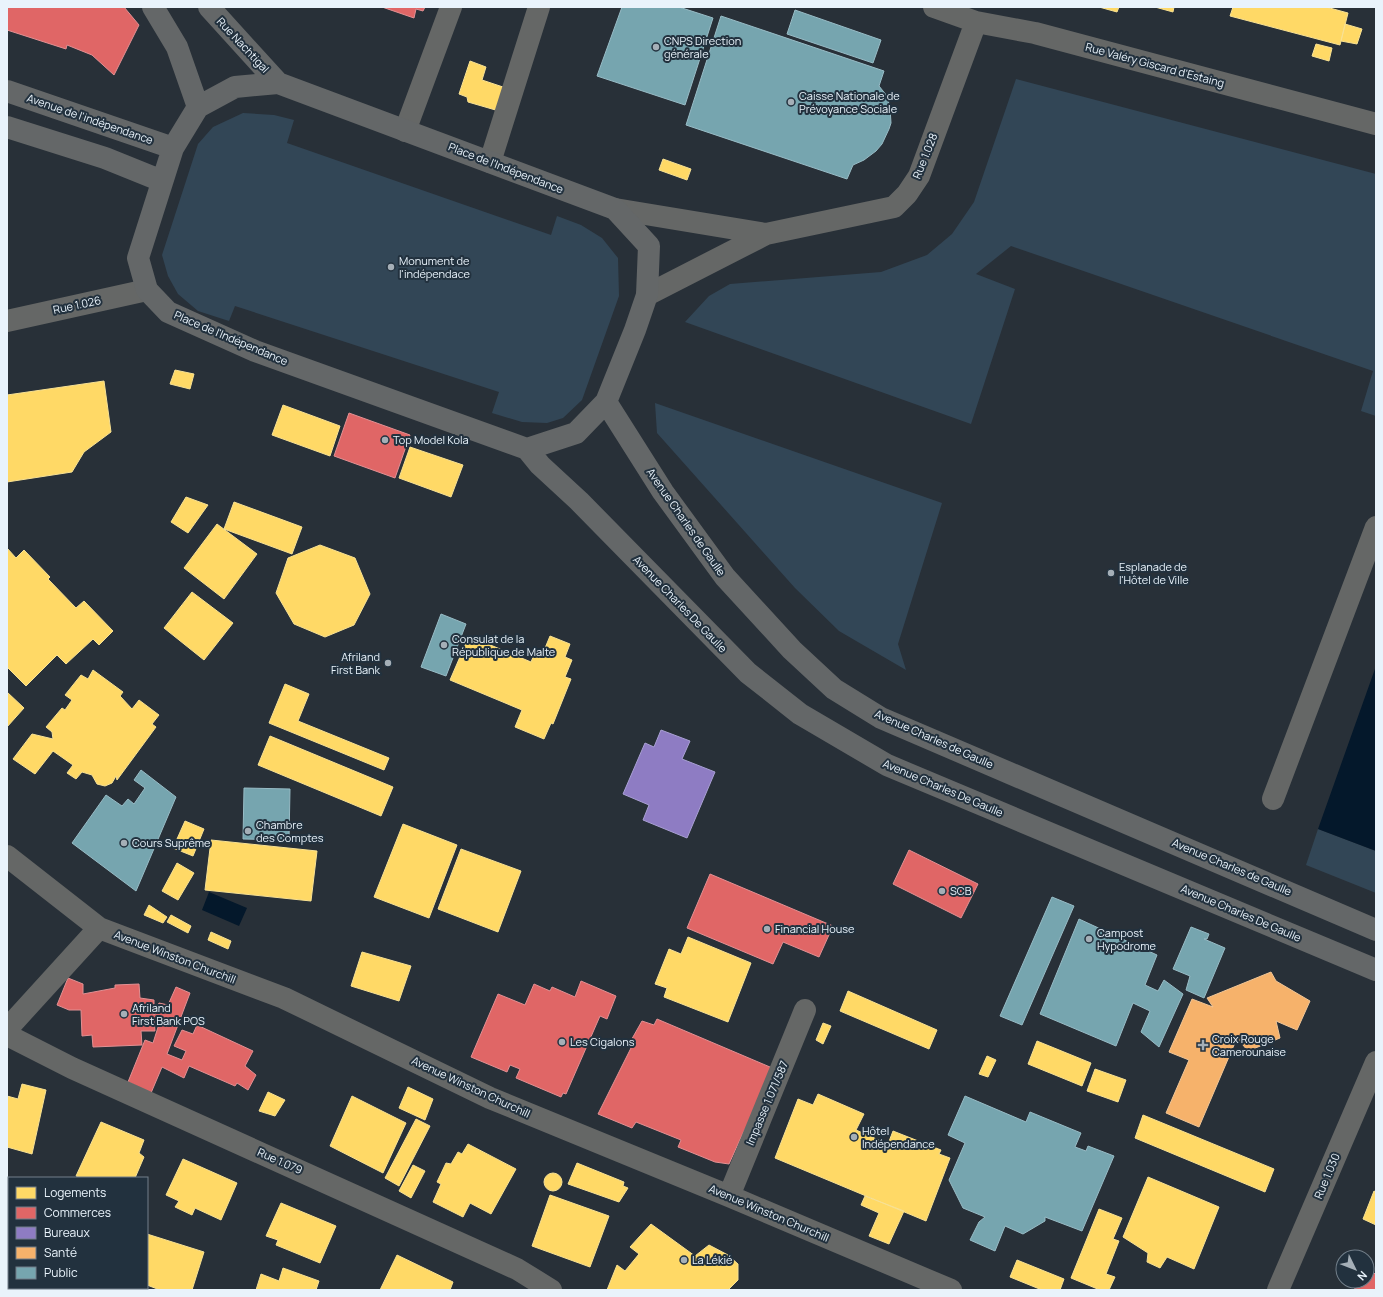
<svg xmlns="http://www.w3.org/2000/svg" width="1383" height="1297" viewBox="0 0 1383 1297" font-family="Manrope,sans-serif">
  <rect width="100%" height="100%" fill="#283038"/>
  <!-- green -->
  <path fill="#324656" d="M1016,79l360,95v242l-15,-5 12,-40 -362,-125 -35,28 39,15 -44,135 -286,-102 24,-26 21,-12 151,-12 46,-17 25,-21 22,-32z
    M243,113l31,2 20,5 -7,23 264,92 6,-19 24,9 21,13 16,20 1,38 -37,104 -19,18 -16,5 -25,-1 -30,-9 7,-21 -264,-86 -6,15 -31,-10 -20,-17 -10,-18 -6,-21 36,-111 15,-17z
    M655,403l287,100 -44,141 8,26 -67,-39 -44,-43 -138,-155z
    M1318,829l58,22v42l-70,-28z"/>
  <!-- water -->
  <path fill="#04182b" d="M1376,666v185l-58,-22z
    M209,892l38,16 -8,18 -37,-16z"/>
  <!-- homes -->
  <path fill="#ffd966" stroke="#f8e193" d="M1099,7h20l-2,5z
    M1155,7h19l-1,5z
    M1233,7h93l22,6 -8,32 -110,-29z
    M1345,24l17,5 -5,15 -16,-3z
    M1316,44l16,4 -3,13 -17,-5z
    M470,61l16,6 -4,13 24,8 -7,23 -31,-9 -1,-5 -8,-3z
    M663,159l28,10 -4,11 -28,-10z
    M175,370l19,4 -4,15 -20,-5z
    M104,381l7,51 -27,20 -12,20 -65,10v-87z
    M283,405l57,21 -10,30 -58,-21z
    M410,447l53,18 -12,32 -52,-19z
    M186,497l22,8 -20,28 -17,-11z
    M234,502l68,25 -10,27 -68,-25z
    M217,524l40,30 -33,45 -40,-31z
    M320,545l35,13 15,36 -16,31 -29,12 -31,-13 -18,-31 12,-35z
    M7,548l9,10 8,-8 26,27 -2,2 28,29 8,-7 29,30 -14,14 -6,-6 -27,25 -9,-9 -31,31 -19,-19z
    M192,592l41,31 -29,37 -40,-32z
    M469,636l62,26 5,-12 7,3 7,-17 20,8 -5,13 7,3 -7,17 6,2 -18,45 -2,-1 -7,16 -29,-12 7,-17 -72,-30z
    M93,670l30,22 -3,4 12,13 7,-9 20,15 -7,9 4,3 -39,53 -1,-4 -4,7 -7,3 -8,-2 -5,-9 -10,-3 -6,7 -9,-6 6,-8 -20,-14 -18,23 -22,-15 19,-25 21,5 -1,-7 -6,-5 16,-19 3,2 7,-10 -7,-5 16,-20 7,4z
    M285,684l24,10 -11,27 91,37 -5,12 -115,-47z
    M7,692l17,16 -17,19z
    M270,736l123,51 -12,29 -123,-51z
    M185,821l19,8 -11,27 -20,-8z
    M403,824l54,21 -28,73 -55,-21z
    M211,840l106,11 -6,50 -106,-11z
    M461,849l60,22 -23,61 -60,-23z
    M177,863l17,10 -16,27 -16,-9z
    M149,905l18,12 -4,6 -19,-8z
    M171,915l20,11 -3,7 -21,-11z
    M211,932l20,9 -3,8 -20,-9z
    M688,937l63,26 -23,59 -64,-25 3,-9 -12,-4 14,-35 12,5z
    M362,952l49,14 -12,35 -48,-15z
    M848,991l89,39 -8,19 -89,-38z
    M823,1023l8,3 -8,18 -7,-4z
    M1037,1041l54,22 -9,23 -54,-22z
    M987,1056l9,4 -8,17 -9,-3z
    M1095,1069l31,11 -8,22 -31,-11z
    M22,1084l24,6 -14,64 -25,-7v-51l11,3z
    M408,1087l25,12 -8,21 -26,-12z
    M268,1092l17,8 -10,16 -16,-5z
    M818,1094l46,20 -8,16 32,14 5,-13 48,19 -2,4 11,4 -24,63 -151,-63 23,-59 15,6z
    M352,1096l54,27 -23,50 -53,-27z
    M1143,1115l131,54 -9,23 -130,-54z
    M416,1119l14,7 -31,60 -14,-8z
    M101,1122l43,18 -5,13 5,4 -9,21h-54l-5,-2z
    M468,1144l48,25 -25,45 -21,-11 -7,14 -30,-15 8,-18 -4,-2 9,-19 5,1 7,-12 4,2z
    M183,1159l54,24 -16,37 -26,-12 -3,7 -17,-8 4,-6 -13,-6z
    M577,1163l47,19 -1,4 5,2 -9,14 -51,-18z
    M413,1165l12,6 -14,27 -12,-7z
    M544 1182a9 9 0 1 1 18 0a9 9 0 1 1-18 0Z
    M1148,1177l71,30 -25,62 -27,-12 -7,11 -13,-6 1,-9 -25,-16z
    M1374,1191l2,1v33l-13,-6z
    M550,1195l59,21 -19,51 -58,-21z
    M865,1196l39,15 -15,33 -20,-8 10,-23 -18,-8z
    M281,1203l55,23 -16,37 -44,-18 2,-5 -12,-4z
    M1099,1209l23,9 -9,21 6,2 -13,33 9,3 -6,13h-9l-29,-12z
    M651,1224l44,32 14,-11 19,10 10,9v16l-10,10h-121l10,-25 8,6 14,-17 -9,-7z
    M147,1234l57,18 -12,38h-32l-13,-5z
    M397,1255l56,27 -3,8h-70z
    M1017,1260l47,19 -4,11h-18l-32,-13z
    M283,1268l36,13 -3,9h-60l5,-16 18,7z"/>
  <!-- shops -->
  <path fill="#e06666" stroke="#e39093" d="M7,7h117l15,18 -25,50 -22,-20 -25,-10 -1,4 -59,-19z
    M382,7h43l-2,4 -7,-2 -2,9z
    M349,413l61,22 -15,43 -61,-22z
    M909,850l69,34 -17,34 -68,-34z
    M710,874l123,52 -14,31 -36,-15 -10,22 -86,-36z
    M68,978l15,6v10l32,-6v-3l24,-1 1,14 14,2v15l5,-12 9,2 8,-18 14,6 -23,61 15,6 4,-9 -12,-5 8,-16 11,4 4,-9 56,26 -8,15 11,9 -8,15 -11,-7 -2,3 -46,-20 -5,12 -22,-11 -11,26 -23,-11 17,-42 8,3 7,-22 -6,-2 1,12h-14l1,14 -49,2 -1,-12 -10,1 -1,-26h-12l-12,-5z
    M581,981l35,15 -9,23 -7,-3 -34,78 -3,-1 -2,4 -45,-19 4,-9 -10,-4 -3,7 -36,-15 27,-63 27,11 9,-21 16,7 2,-4 23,10z
    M657,1019l120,51 -34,63 -14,31 -14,-2 -37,-15 3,-7 -45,-18 -4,6 -34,-14 34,-68 -3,-2 13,-23 12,4z
    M1367,1271l9,3v16h-17l-5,-2 3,-7h10z"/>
  <!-- offices -->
  <path fill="#8e7cc3" stroke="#a9a0d4" d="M661,730l29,11 -8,18 33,13 -28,66 -44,-18 6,-15 -26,-11 22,-51 9,4z"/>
  <!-- health -->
  <path fill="#f6b26b" stroke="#f2c696" d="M1271,972l5,9 34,20 -13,29 -21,-9 4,17 -32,13 -11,-13 -38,89 -33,-14 23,-53 -20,-8 23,-53 21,8 -6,-9z"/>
  <!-- public -->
  <path fill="#76a5af" stroke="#98bcc6" d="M622,7h57l34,11 -28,87 -88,-29z
    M795,10l86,30 -8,23 -86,-29z
    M721,16l163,55 -5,15 8,10 3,12 1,15 -2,6 -7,15 -6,7 -12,9 -11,5 -6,14 -161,-54z
    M441,614l25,10 -20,52 -25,-9z
    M141,770l35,27 -40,94 -64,-48 34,-48 16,11 6,-7 6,5 11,-16 -11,-8z
    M244,788l46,1 -1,51 -46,-1z
    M1052,897l22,9 -52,119 -22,-9z
    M1079,919l78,36 -12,30 13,6 6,-11 19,14 -24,53 -18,-15 9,-21 -17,-8 -17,43 -76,-32z
    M1191,927l18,7 -2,5h-3l21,9 -21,50 -18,-8 4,-14 -17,-7z
    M965,1096l61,26 4,-10 51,21 -6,14 11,4 2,-5 26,10 -32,75 -37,-14v4l-22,13 -18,-8 -10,25 -25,-11 9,-18 6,-5 -22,-9 -14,-28 16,-37 -17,-8z"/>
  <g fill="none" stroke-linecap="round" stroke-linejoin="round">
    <!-- minor -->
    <path stroke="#656766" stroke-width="22" d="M934,7l42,15 59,11 341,91
      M405,131l46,-124
      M490,162l49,-155
      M615,209l151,25
      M647,295l119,-61 128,-27 13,-13 12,-18 57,-154
      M7,321l140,-31
      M1273,799l103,-272
      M7,856l92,72 185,70 206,100 239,98 222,94
      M7,1029l92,-101
      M7,1035l65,33 445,201 34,21
      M729,1196l76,-186
      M1278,1290l98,-228"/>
    <!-- major -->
    <path stroke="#646768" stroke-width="22" d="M153,7l24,40 21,60
      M209,7l69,76
      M278,83l337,126 34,37 -2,49 -12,35 -29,72 -30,31 -49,16 -272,-98 -87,-39 -21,-22 -9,-32 35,-110 25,-41 37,-20z
      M7,91l166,57
      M7,127l98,31 57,23
      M606,402l57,90 62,85 67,73 42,39 47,29 495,212
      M527,449l13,16 39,36 169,172 52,41 87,51 489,205"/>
  </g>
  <!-- markers -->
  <g fill="#a5afb7" stroke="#22313e" stroke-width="1.5">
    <circle cx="656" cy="47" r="4"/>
    <circle cx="791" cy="102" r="4"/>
    <circle cx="391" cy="267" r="4"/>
    <circle cx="385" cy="440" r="4"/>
    <circle cx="1111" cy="573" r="4"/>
    <circle cx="444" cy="645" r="4"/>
    <circle cx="388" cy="663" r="4"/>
    <circle cx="248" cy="831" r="4"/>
    <circle cx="124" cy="843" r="4"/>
    <circle cx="942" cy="891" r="4"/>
    <circle cx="767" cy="929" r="4"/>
    <circle cx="1089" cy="939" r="4"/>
    <circle cx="124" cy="1014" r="4"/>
    <circle cx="562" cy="1042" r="4"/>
    <path d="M1201 1039h4v4h4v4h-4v4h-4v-4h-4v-4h4z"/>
    <circle cx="854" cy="1137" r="4"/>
    <circle cx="684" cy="1260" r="4"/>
  </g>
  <g text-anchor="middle" stroke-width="4" stroke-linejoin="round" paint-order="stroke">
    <!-- poi labels -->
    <g font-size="11" fill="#e9f3fb" stroke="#22313e" text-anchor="start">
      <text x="664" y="45">CNPS Direction<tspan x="664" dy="13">générale</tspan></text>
      <text x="799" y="100">Caisse Nationale de<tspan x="799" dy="13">Prévoyance Sociale</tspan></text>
      <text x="399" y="265">Monument de<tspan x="399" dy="13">l'indépendace</tspan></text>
      <text x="393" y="444">Top Model Kola</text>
      <text x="1119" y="571">Esplanade de<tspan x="1119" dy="13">l'Hôtel de Ville</tspan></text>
      <text x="452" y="643">Consulat de la<tspan x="452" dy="13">République de Malte</tspan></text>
      <text x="380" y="661" text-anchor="end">Afriland<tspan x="380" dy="13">First Bank</tspan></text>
      <text x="256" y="829">Chambre<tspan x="256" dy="13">des Comptes</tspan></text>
      <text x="132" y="847">Cours Suprême</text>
      <text x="950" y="895">SCB</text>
      <text x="775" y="933">Financial House</text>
      <text x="1097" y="937">Campost<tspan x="1097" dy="13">Hypodrome</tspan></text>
      <text x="132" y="1012">Afriland<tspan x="132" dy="13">First Bank POS</tspan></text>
      <text x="1212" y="1043">Croix Rouge<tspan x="1212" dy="13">Camerounaise</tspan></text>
      <text x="570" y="1046">Les Cigalons</text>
      <text x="862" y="1135">Hôtel<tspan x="862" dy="13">Indépendance</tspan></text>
      <text x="692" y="1264">La Lékié</text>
    </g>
    <!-- street labels -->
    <g font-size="11" fill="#e9f3fb" stroke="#22313e">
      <text transform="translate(243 45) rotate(47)" y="4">Rue Nachtigal</text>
      <text transform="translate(1155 65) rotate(15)" y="4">Rue Valéry Giscard d'Estaing</text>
      <text transform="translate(90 119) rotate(19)" y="4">Avenue de l'indépendance</text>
      <text transform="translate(925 156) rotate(-68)" y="4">Rue 1.028</text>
      <text transform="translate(506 168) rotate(21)" y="4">Place de l'Indépendance</text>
      <text transform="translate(77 305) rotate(-12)" y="4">Rue 1.026</text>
      <text transform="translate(231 338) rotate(23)" y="4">Place de l'Indépendance</text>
      <text transform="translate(686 522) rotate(55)" y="4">Avenue Charles de Gaulle</text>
      <text transform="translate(680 604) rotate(46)" y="4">Avenue Charles De Gaulle</text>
      <text transform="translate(934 739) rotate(24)" y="4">Avenue Charles de Gaulle</text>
      <text transform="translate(943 788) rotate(23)" y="4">Avenue Charles De Gaulle</text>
      <text transform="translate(1232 867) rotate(23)" y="4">Avenue Charles de Gaulle</text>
      <text transform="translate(1241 913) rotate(23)" y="4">Avenue Charles De Gaulle</text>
      <text transform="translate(175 957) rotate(21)" y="4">Avenue Winston Churchill</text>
      <text transform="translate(471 1087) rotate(25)" y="4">Avenue Winston Churchill</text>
      <text transform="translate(767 1103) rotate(-67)" y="4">Impasse 1.071/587</text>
      <text transform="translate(280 1161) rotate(24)" y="4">Rue 1.079</text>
      <text transform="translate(1327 1176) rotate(-67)" y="4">Rue 1.030</text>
      <text transform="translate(769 1213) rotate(23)" y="4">Avenue Winston Churchill</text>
    </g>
  </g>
  <!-- border -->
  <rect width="1383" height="1297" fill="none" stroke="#e9f3fb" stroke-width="16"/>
  <!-- legend -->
  <rect x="8" y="1177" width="140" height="112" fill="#22313e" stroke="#727f8a"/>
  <rect x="16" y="1187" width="20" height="12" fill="#ffd966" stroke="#727f8a"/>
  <text x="44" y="1197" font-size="12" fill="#e9f3fb">Logements</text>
  <rect x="16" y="1207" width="20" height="12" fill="#e06666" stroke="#727f8a"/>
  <text x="44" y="1217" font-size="12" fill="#e9f3fb">Commerces</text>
  <rect x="16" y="1227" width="20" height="12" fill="#8e7cc3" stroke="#727f8a"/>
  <text x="44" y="1237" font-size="12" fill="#e9f3fb">Bureaux</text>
  <rect x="16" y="1247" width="20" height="12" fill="#f6b26b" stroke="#727f8a"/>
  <text x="44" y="1257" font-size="12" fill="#e9f3fb">Santé</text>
  <rect x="16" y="1267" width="20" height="12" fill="#76a5af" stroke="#727f8a"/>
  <text x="44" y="1277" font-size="12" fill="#e9f3fb">Public</text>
  <!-- north arrow -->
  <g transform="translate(1355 1269) rotate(133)"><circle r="19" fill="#22313e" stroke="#727f8a"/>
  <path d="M0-3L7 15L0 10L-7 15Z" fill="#a5afb7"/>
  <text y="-6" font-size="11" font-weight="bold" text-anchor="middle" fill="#e9f3fb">N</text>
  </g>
</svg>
